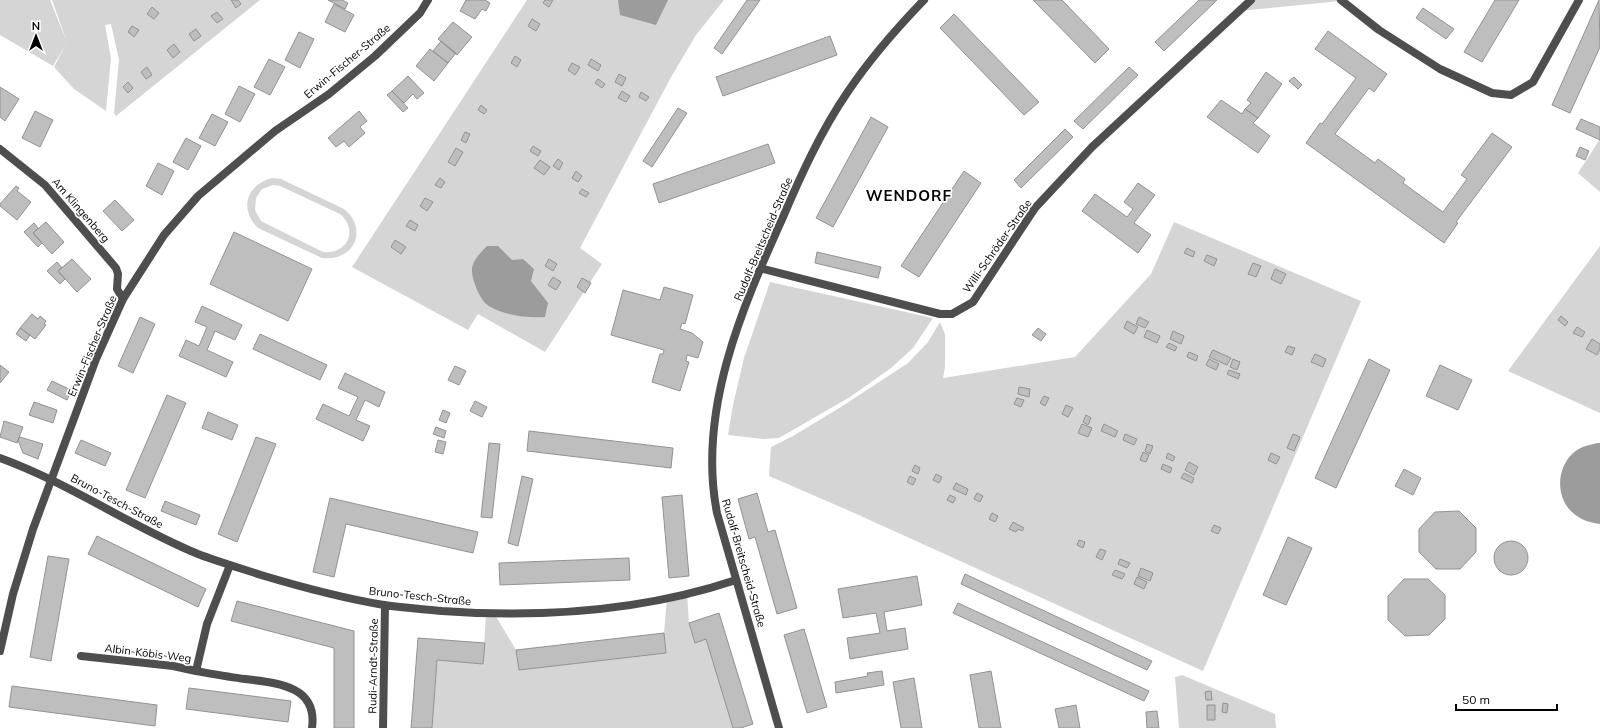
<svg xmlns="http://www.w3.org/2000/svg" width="1600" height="728" viewBox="0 0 1600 728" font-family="Mulish,sans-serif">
  <rect width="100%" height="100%" fill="#fff"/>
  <!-- green -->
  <path fill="#d5d5d5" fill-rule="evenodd" d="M0,0h50l17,42 -15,-42h208l-144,116 -2,-3 5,-53 -8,-36 -6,1 6,33 -5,53 -32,-22 -20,-22 12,-23 -13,22 -53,-31z
    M527,0h197l-28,35 -26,44 -90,169 22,16 -57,88 -67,-38 -10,16 -116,-63z
    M1252,0h87l1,1 -100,10z
    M1600,139v53l-22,-19z
    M272,178l9,1 63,30c25,20 10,53 -22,49l-64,-30c-19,-19 -12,-43 14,-50zM273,185l7,1 60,28c19,16 7,41 -17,38l-62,-31 -6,-11 1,-12 6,-9z
    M1174,222l187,79 -158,370 -351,-159 -83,-36 2,-29 22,-11 48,-29 67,-44 20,-21 12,-20 5,12v33l-2,11 132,-21 76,-83z
    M1600,246v167l-92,-42z
    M770,282l163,36 -20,30 -22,20 -41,29 -71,41 -16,1 -35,-4 5,-30 11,-47z
    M687,594l2,29 6,20 11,-4 27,89h-301l5,-68 46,4 3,-51h8l22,37 3,20 147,-17 -2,-20 3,-35z
    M1182,675l93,39 1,14h-97l-4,-51z"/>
  <!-- water -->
  <path fill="#9c9c9c" d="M618,0h50l-12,25 -36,-10z
    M487,246h11l14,14 11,-1 11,10 -3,12 17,22 -3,14c-18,1 -39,-1 -56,-11 -8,-4 -17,-25 -17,-35 -1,-9 9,-19 15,-25z
    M1597,443h3v81c-8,-1 -16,-3 -23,-8 -23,-15 -22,-51 0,-66 6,-4 13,-5 20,-7z"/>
  <!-- building -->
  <path fill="#bebebe" stroke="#929292" d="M231,0h7l3,4 -5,4z
    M328,0h14l6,3 -3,6z
    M466,0h19l5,3 -4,8 -4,-2 -7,10 -15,-8z
    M545,0h8l-4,7 -6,-4z
    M747,0h13l-38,54 -8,-6z
    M1033,0h29l47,49 -14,14z
    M1199,0h18l-53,51 -9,-9z
    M1495,0h24l-37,62 -18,-10z
    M1599,0l1,47 -30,66 -18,-8z
    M334,4l20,11 -9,17 -20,-10z
    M152,7l7,6 -5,6 -7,-5z
    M1423,8l31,21 -8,10 -30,-21z
    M217,12l6,7 -6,4 -6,-7z
    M954,14l85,88 -15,13 -84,-87z
    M532,19l8,5 -4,7 -8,-5z
    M453,22l19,15 -15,18 -19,-16z
    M132,26l7,4 -5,7 -6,-5z
    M196,29l5,7 -7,5 -5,-7z
    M1328,31l59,43 -13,18 -5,-4 -34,46 40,29 3,-4 27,20 -2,4 40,29 24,-33 -6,-4 31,-42 20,14 -56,75 2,1 -14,20 -138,-100 14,-20 2,1 34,-46 -41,-29z
    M299,32l15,7 -14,29 -15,-8z
    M830,36l7,19 -114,41 -7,-19z
    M441,41l15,12 -8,10 -15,-12z
    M174,44l6,8 -7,6 -6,-8z
    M430,49l18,14 -14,18 -18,-15z
    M515,56l6,4 -4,7 -6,-4z
    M269,59l16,8 -15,28 -16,-8z
    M591,59l10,6 -3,6 -10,-6z
    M572,63l8,4 -5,8 -7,-5z
    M147,67l5,8 -6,4 -5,-7z
    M1129,67l9,8 -55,54 -9,-8z
    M1266,72l16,12 -24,34 -13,-9 6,-6 -4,-3z
    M619,74l7,4 -4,8 -7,-4z
    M408,76l16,17 -7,6 -4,-5 -9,9 -12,-12z
    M1294,77l8,8 -4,4 -9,-8z
    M598,79l7,5 -3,4 -7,-5z
    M128,82l5,6 -5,5 -5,-6z
    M239,86l16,8 -15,28 -15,-8z
    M0,87l19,12 -14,22 -5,-4z
    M392,91l16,17 -5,4 -16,-17z
    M622,91l8,5 -4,6 -8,-4z
    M641,92l8,5 -3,4 -7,-4z
    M1221,100l21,14 3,-5 13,9 -5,5 17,13 -12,17 -51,-36z
    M481,105l6,5 -3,4 -6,-4z
    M678,108l9,5 -35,54 -9,-6z
    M35,111l18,9 -13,27 -18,-9z
    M359,111l8,10 -7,6 5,6 -16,14 -5,-6 -8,6 -8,-9z
    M212,114l16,8 -13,24 -16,-8z
    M871,117l17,10 -55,100 -17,-9z
    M1581,119l19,8v13l-24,-11z
    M1065,129l8,8 -52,51 -7,-8z
    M465,132l5,2 -4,9 -5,-3z
    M186,138l15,8 -13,24 -15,-8z
    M768,144l7,19 -116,40 -6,-19z
    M533,146l8,5 -3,5 -8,-5z
    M1580,147l9,4 -4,9 -9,-4z
    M456,148l7,4 -8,14 -7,-4z
    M558,159l5,4 -4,7 -6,-4z
    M540,160l10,7 -6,8 -10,-7z
    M158,163l16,8 -12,24 -16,-9z
    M576,171l6,5 -4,6 -6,-4z
    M964,171l17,12 -62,94 -18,-11z
    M440,178l5,4 -4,6 -6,-3z
    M1138,183l17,12 -21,28 17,12 -13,18 -56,-42 13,-17 32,23 6,-8 -9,-7z
    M16,186l3,2 -2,3 14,11 -14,18 -17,-14v-2z
    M582,189l7,4 -3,4 -7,-4z
    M425,198l8,4 -6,9 -7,-5z
    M115,200l19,20 -12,11 -19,-20z
    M410,220l8,5 -3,6 -9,-5z
    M46,222l18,20 -12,12 -19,-21z
    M34,223l4,5 -5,5 9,10 -4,4 -14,-15z
    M234,232l78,37 -24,52 -78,-37z
    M395,240l11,7 -5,7 -10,-7z
    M1187,248l8,4 -2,5 -9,-4z
    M817,252l64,15 -3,11 -63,-15z
    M1207,255l10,4 -3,7 -10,-5z
    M72,259l19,20 -14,13 -19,-21z
    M549,259l8,5 -4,7 -8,-5z
    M57,262l5,6 -4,3 7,8 -5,5 -13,-13z
    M1253,263l8,3 -5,11 -8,-3z
    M1275,269l11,5 -5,10 -10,-5z
    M553,277l8,5 -5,8 -8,-5z
    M582,278l9,5 -6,10 -8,-6z
    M664,287l29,8 -8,29 -3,-1 -2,6 12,4 11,9 -5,16 -11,-3 -1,6 3,1 -9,29 -28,-9 8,-28h3l1,-4 -53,-15 12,-45 37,10z
    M202,306l40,19 -7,15 -20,-9 -8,19 26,12 -7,15 -47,-21 7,-16 13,6 8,-19 -12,-5z
    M32,314l6,5 2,-3 6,5 -2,3 2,1 -11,14 -15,-11z
    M1561,316l7,6 -3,4 -7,-6z
    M140,317l15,7 -22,49 -15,-7z
    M1139,317l10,5 -4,6 -9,-4z
    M1127,321l11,6 -4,7 -10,-6z
    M1577,327l8,5 -3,5 -9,-4z
    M20,328l10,7 -4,6 -10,-7z
    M1038,328l8,6 -5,7 -9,-6z
    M1147,330l13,6 -3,7 -13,-6z
    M1173,331l11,5 -3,8 -11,-5z
    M260,334l67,31 -7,15 -67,-31z
    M1592,339l8,5v5l-3,6 -11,-6z
    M1169,343l8,4 -2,4 -9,-4z
    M1288,346l7,2 -3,7 -7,-3z
    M1213,350l18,8 -4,7 -18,-8z
    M1189,352l9,4 -2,5 -9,-4z
    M1315,354l11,5 -3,8 -12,-5z
    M1209,359l10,5 -3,6 -10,-5z
    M1233,359l7,3 -3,8 -7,-3z
    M1369,359l21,11 -54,118 -21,-10z
    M0,365l9,7 -9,11z
    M1440,365l32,15 -14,30 -32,-14z
    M455,366l11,5 -7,14 -11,-5z
    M1229,370l11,4 -2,5 -11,-5z
    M345,373l40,19 -6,15 -14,-7 -9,20 14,6 -7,15 -47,-22 7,-15 26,12 9,-19 -20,-9z
    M52,381l19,9 -4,10 -20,-10z
    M1019,387l11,2 -1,8 -11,-3z
    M167,395l19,8 -41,95 -19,-8z
    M1044,396l5,2 -4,8 -5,-3z
    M1017,398l7,2 -3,7 -7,-3z
    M475,401l12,6 -5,10 -12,-6z
    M34,402l23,8 -4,13 -24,-8z
    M1066,405l7,3 -5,9 -6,-3z
    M443,410l7,3 -4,10 -7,-3z
    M208,412l30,13 -6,15 -30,-12z
    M1086,415l5,3 -3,7 -5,-3z
    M4,421l19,6 -6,16 -17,-6z
    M1082,424l10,4 -4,9 -10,-4z
    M1104,424l14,7 -3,6 -14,-6z
    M436,427l10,4 -2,7 -11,-4z
    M529,431l144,17 -2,20 -144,-17z
    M1125,434l12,5 -3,6 -11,-5z
    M1293,434l7,3 -6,14 -7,-3z
    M20,437l23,7 -5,15 -15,-6 -5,-13z
    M256,437l20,7 -39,98 -19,-8z
    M81,440l30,13 -6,13 -30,-13z
    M438,440l8,2 -3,12 -8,-2z
    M489,443l11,1 -8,74 -11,-1z
    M1147,444l6,2 -3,8 -5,-3z
    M1143,452l6,3 -3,7 -6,-2z
    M1168,453l7,4 -2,4 -7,-3z
    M1271,453l9,4 -4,7 -8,-4z
    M1189,462l9,5 -4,8 -9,-5z
    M1163,464l9,4 -2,5 -9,-4z
    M915,465l5,3 -2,6 -6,-3z
    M1404,469l17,9 -8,17 -18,-9z
    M1184,473l10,5 -2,5 -11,-5z
    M936,474l6,3 -3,6 -6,-3z
    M522,476l11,3 -15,67 -10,-3z
    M910,476l6,3 -3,6 -6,-3z
    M956,483l12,6 -2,6 -13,-6z
    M757,493l11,39 7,-2 22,78 -20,6 -22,-77 -6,2 -11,-40z
    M977,493l6,3 -3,6 -6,-3z
    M682,495l7,81 -20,2 -7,-81z
    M950,495l6,3 -3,5 -6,-3z
    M330,498l148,34 -5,21 -127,-29 -12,53 -21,-5z
    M165,501l35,14 -4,10 -35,-14z
    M1459,511l17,17v24l-16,17h-24l-17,-17v-23l16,-17z
    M992,513l6,3 -3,6 -6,-3z
    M1013,522l11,6 -2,3 -4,-2 -2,3 -7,-3z
    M1214,525l7,3 -3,6 -7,-3z
    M97,536l109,53 -8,18 -110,-53z
    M1288,537l24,11 -26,57 -23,-10z
    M1079,540l6,2 -2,6 -6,-3z
    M1494 558a17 17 0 1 1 34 0a17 17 0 1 1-34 0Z
    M1100,549l6,2 -4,9 -6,-3z
    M48,556l21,3 -18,102 -21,-4z
    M629,558l1,22 -130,5 -1,-22z
    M1120,559l10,4 -3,5 -9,-4z
    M1141,568l12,5 -3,8 -12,-5z
    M1115,570l10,4 -3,5 -10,-4z
    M965,574l187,87 -5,9 -186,-86z
    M917,576l5,29 -38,7 3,19 18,-3 3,21 -58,10 -3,-21 33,-5 -4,-20 -33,5 -5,-29z
    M1137,577l10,5 -3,7 -10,-5z
    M1404,579h24l17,16v24l-16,16 -24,1 -17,-16v-24z
    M237,601l117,30v97h-20v-80l-103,-27z
    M958,603l191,88 -5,10 -191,-88z
    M719,613l34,111 -12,4h-8l-27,-89 -11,4 -6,-20z
    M804,629l23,78 -20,6 -23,-78z
    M664,633l2,20 -147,17 -3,-20z
    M418,638l67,5 -2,21 -46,-4 -5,68h-21z
    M882,671l2,14 -48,8 -1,-11 33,-6 -1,-3z
    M991,671l10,57h-22l-9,-53z
    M914,678l8,50h-21l-8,-46z
    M12,686l145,19 -2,21 -146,-19z
    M189,688l102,13 -3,21 -102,-13z
    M1211,691l1,9h-6l-1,-8z
    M1223,703l5,1 -1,9 -5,-1z
    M1076,705l4,23h-21l-4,-19z
    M1207,705h8v15h-8z
    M1157,711l2,17h-12l-1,-16z"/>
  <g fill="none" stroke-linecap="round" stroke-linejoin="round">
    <!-- minor -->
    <path stroke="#4e4e4e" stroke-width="8" d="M1341,0l38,30 61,39 52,24 19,2 22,-13 46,-82
      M0,149l45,36 71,83 2,6 -1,15 6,10
      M760,268l180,46h12l21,-12 62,-94 57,-61 159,-147
      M0,458c69,25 130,68 198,96 21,8 42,14 63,21 40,12 81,23 123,30 20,3 39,4 58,6 98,7 201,0 294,-31
      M0,651l13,-57 20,-65 63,-170 27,-60 41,-64 34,-39 77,-65 54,-37 46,-38 45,-43 8,-13
      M81,656l92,10 23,5 11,-47 23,-59
      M196,671c17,3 33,6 49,8 31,4 73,6 67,49
      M383,728l2,-123
      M779,728l-62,-215c-20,-102 25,-205 66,-296 18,-42 38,-86 64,-124 22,-33 49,-64 77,-93"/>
  </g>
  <g text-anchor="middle" stroke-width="3.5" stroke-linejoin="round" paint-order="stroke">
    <!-- street labels -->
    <g font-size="11" fill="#000" stroke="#fff">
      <text transform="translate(347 61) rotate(-40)" y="4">Erwin-Fischer-Straße</text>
      <text transform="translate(81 210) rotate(49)" y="4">Am Klingenberg</text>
      <text transform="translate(763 239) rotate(-67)" y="4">Rudolf-Breitscheid-Straße</text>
      <text transform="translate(997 246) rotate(-55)" y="4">Willi-Schröder-Straße</text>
      <text transform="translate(92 346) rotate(-67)" y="4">Erwin-Fischer-Straße</text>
      <text transform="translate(117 501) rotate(28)" y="4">Bruno-Tesch-Straße</text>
      <text transform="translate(744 563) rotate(74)" y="4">Rudolf-Breitscheid-Straße</text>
      <text transform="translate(420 596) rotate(6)" y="4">Bruno-Tesch-Straße</text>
      <text transform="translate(148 653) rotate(7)" y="4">Albin-Köbis-Weg</text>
      <text transform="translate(373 666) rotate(-89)" y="4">Rudi-Arndt-Straße</text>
    </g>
    <!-- district labels -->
    <g font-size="15" font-weight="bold" letter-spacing="1" fill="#000" stroke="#fff">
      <text x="909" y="201">WENDORF</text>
    </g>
  </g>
  <!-- north arrow -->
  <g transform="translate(36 36)" stroke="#ffffff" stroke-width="3" paint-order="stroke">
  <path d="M0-3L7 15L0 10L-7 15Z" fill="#000000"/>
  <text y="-6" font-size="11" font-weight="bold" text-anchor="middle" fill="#000000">N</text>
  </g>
  <!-- scale -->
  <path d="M1456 704v6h101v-6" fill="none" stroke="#000000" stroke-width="2"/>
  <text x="1462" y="704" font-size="12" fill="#000000" stroke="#ffffff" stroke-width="3" paint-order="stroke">50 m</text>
</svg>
